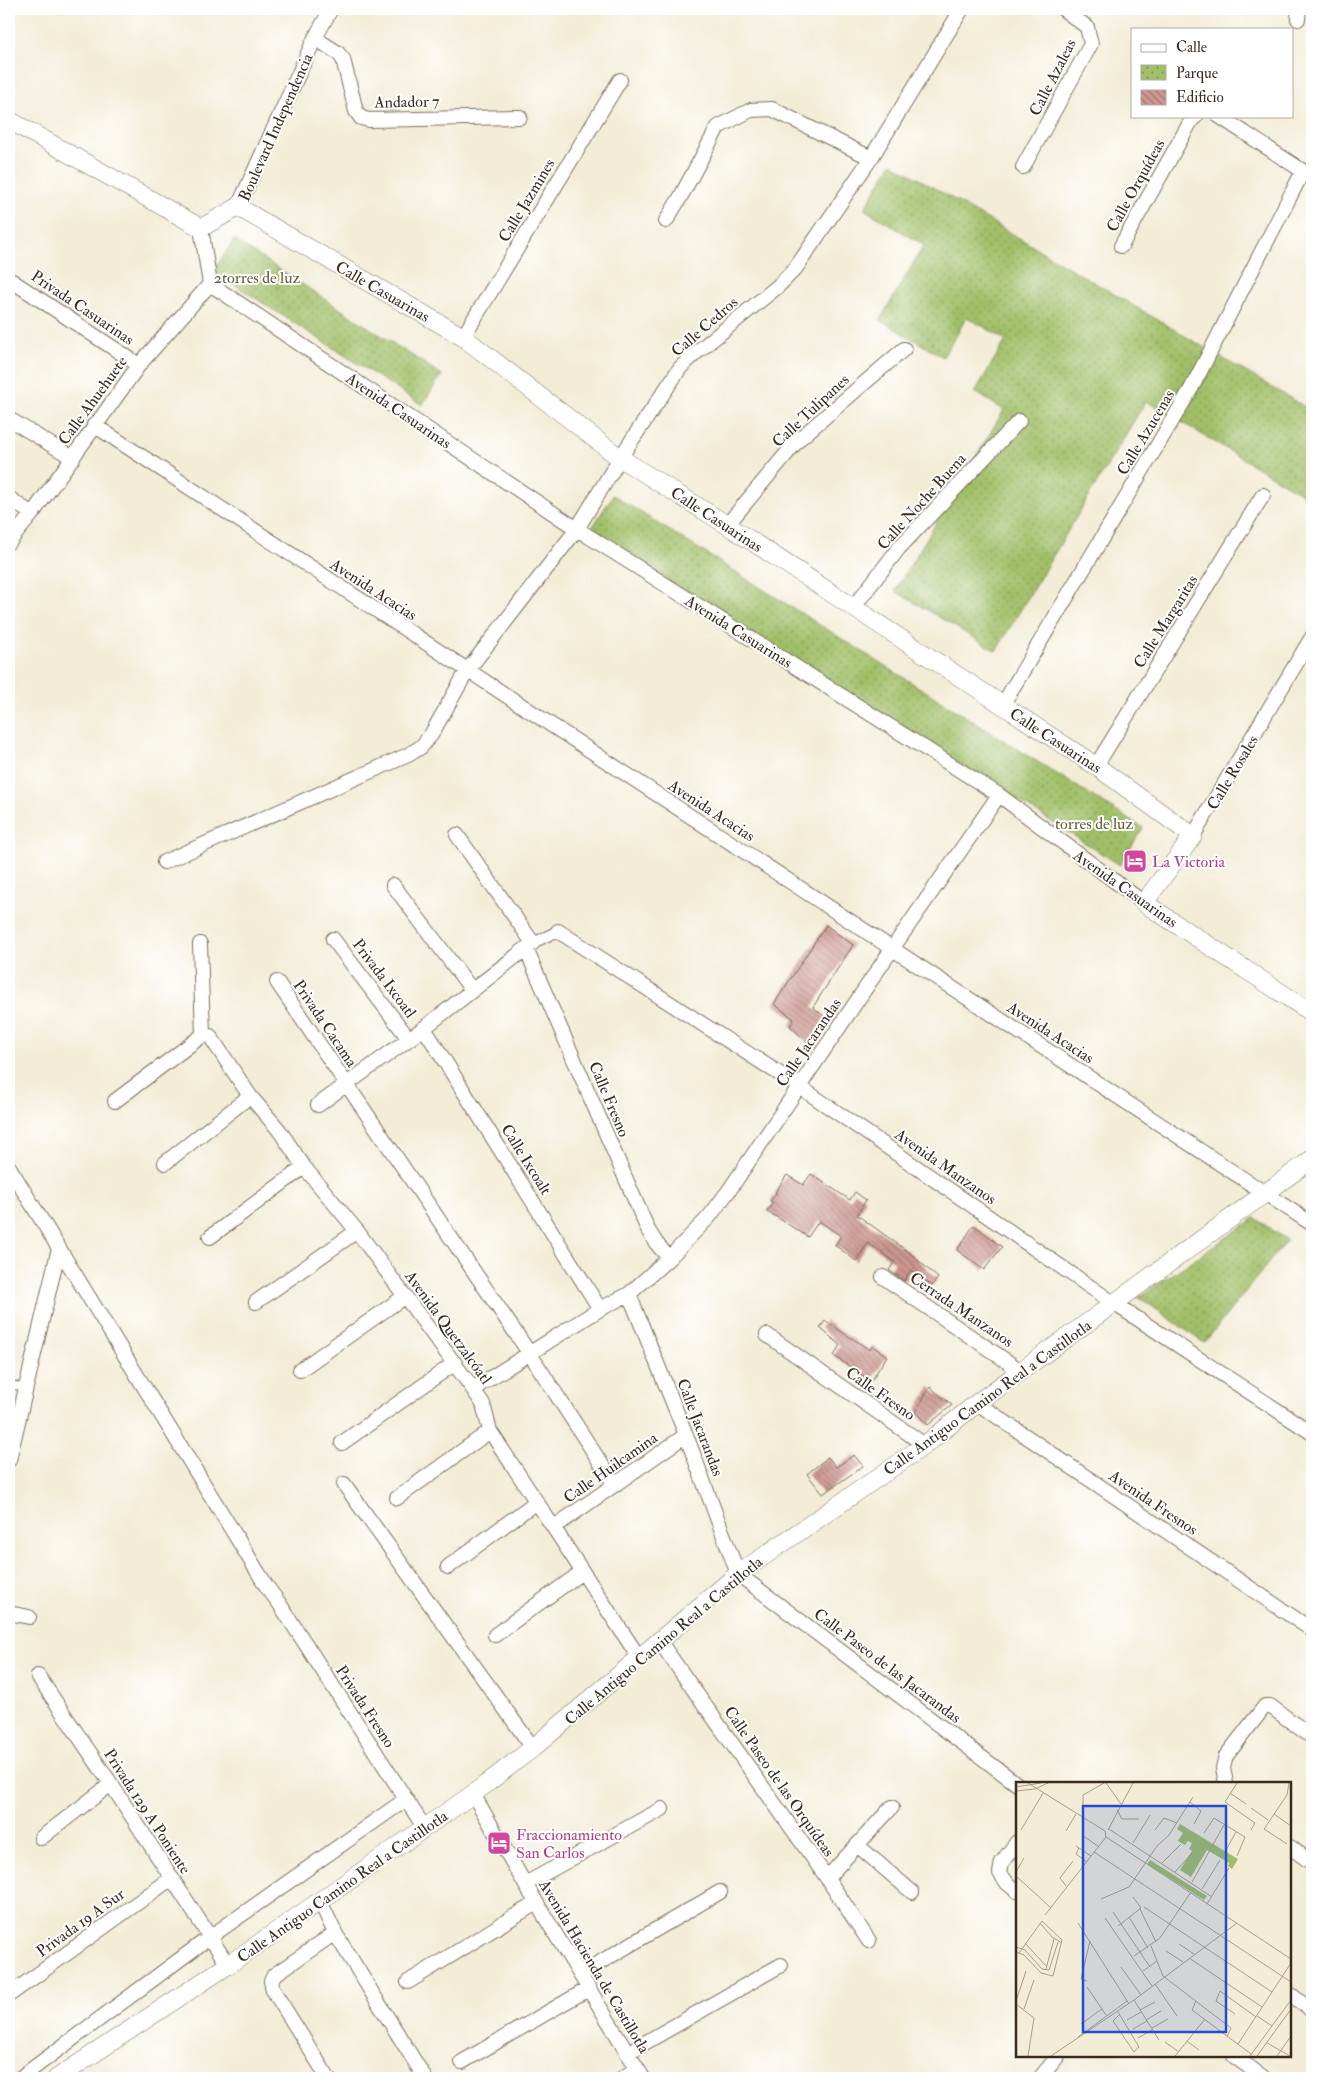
<svg xmlns="http://www.w3.org/2000/svg" width="1321" height="2087" viewBox="0 0 1321 2087" font-family="'IM FELL Double Pica',serif">
  <defs>
    <pattern id="park-dots" width="8" height="8" patternUnits="userSpaceOnUse" patternTransform="scale(1.25)"><rect width="8" height="8" fill="#a1bf67"/><path d="M2 2h.1M6 6h.1" fill="none" stroke="#849b54" stroke-width="1.8" stroke-linecap="round"/></pattern>
    <pattern id="building-back-hatch" width="6" height="6" patternUnits="userSpaceOnUse" patternTransform="scale(1.25)"><rect width="6" height="6" fill="#cc968f"/><path d="M-1 5l2 2M0 0l6 6M5-1l2 2" fill="none" stroke="#a77b74"/></pattern>
  </defs>
  <rect width="100%" height="100%" fill="#fff"/>
  <filter id="ink" filterUnits="userSpaceOnUse"><feTurbulence type="fractalNoise" baseFrequency=".02" numOctaves="2"/><feDisplacementMap in="SourceGraphic" scale="10" xChannelSelector="R" yChannelSelector="G"/><feConvolveMatrix kernelMatrix="1 2 1 2 8 2 1 2 1" color-interpolation-filters="sRGB"/></filter>
  <filter id="wash" filterUnits="userSpaceOnUse"><feTurbulence type="fractalNoise" baseFrequency=".0096" numOctaves="4" result="noise"/><feDisplacementMap in="SourceGraphic" scale="20" xChannelSelector="R" yChannelSelector="G"/><feGaussianBlur stdDeviation="1.12" result="paint"/><feColorMatrix in="noise" values="0 0 0 0 0 0 0 0 0 0 0 0 0 0 0 0 0 1.4 0 .05"/><feComposite in="paint" operator="in"/></filter>
  <g filter="url(#wash)">
    <rect width="100%" height="100%" fill="#f3ecd6"/>
    <!-- park -->
    <path fill="url(#park-dots)" stroke="#6e7442" d="M892,163l420,248v89l-166,-99 -150,250 -101,-60 109,-181 -29,-18 31,-52 -39,-23 -24,40 -63,-37 44,-75 -60,-36z
      M234,240l208,135 -20,30 -209,-134z
      M613,495l530,333 -23,37 -530,-334z
      M1255,1218l32,22 -83,103 -65,-46z"/>
    <g id="blocks">
      <!-- building -->
      <path fill="url(#building-back-hatch)" d="M826,925l27,20 -40,62 12,10 -16,27 -19,-18 4,-7 -20,-15z
        M811,1174l39,26 5,-8 11,8 -9,15 53,38 28,25 -6,8 -21,-16 -7,11 -15,-11 6,-8 -27,-19 -12,18 -21,-16 6,-9 -22,-15 -11,16 -41,-26 6,-8 -3,-2 7,-8 -2,-1 12,-17 16,10z
        M974,1225l28,22 -18,23 -27,-20z
        M825,1321l45,29 2,-4 15,10 -16,25 -37,-25 6,-11 -20,-17z
        M930,1387l22,18 -24,20 -13,-13z
        M854,1455l9,11 -40,28 -16,-20 21,-17 8,10z"/>
    </g>
  </g>
  <g filter="url(#ink)">
    <use href="#blocks" fill-opacity="0" stroke="#7b6e5e" stroke-width="1"/>
    <g fill="none" stroke-linecap="round" stroke-linejoin="round">
      <!-- service casing -->
      <g stroke="#7b6e5e" stroke-width="9">
        <path id="service" d="M9,1384l17,4"/>
      </g>
      <!-- pedestrian casing -->
      <g stroke="#7b6e5e" stroke-width="12">
        <path id="pedestrian" d="M533,943l25,-12"/>
      </g>
      <!-- minor casing -->
      <g stroke="#7b6e5e" stroke-width="16">
        <path id="minor" d="M1298,19l1,-10
          M315,38l23,15 5,6 13,52 5,7 8,2 151,-3
          M1219,116l93,61
          M1023,167l68,-123 -4,-17 -24,-18
          M238,207l77,-169 16,-29
          M666,221l15,-25 37,-69 33,-17 21,-1 99,49
          M201,228l9,56 367,245 422,266 145,108
          M1121,246l70,-125 5,-5
          M9,279l130,86
          M463,337l157,-257
          M9,419l64,39
          M94,425l1218,799
          M9,498l23,16
          M727,525l71,-85 106,-91
          M9,542l23,-28 107,-149 71,-81
          M853,608l46,-60 120,-127
          M1003,704l188,-315 112,-218
          M1096,766l167,-271
          M1193,836l119,-199
          M164,862l244,-107 13,-8 10,-12 36,-64 110,-142 43,-71 60,-90 17,-16 80,-65 18,-18 76,-111 91,-149
          M393,885l79,105
          M558,931l242,156 315,217 197,129
          M333,939l76,100
          M200,944l3,91
          M526,949l122,281 8,13 13,15
          M277,982l253,372 85,131
          M424,1028l176,281
          M203,1035l7,1 40,60 29,34 25,37 53,64 116,158 10,15 7,27 150,228
          M115,1101l88,-66
          M318,1105l106,-77 109,-85 -76,-108
          M165,1163l85,-67
          M9,1167l258,420 12,16 145,224
          M210,1237l94,-70
          M883,1277l138,94
          M629,1294l57,141 52,139 279,210
          M256,1302l101,-71
          M767,1335l158,110
          M300,1370l105,-74
          M473,1389l127,-80 29,-15 40,-36 40,-41 21,-28 162,-240 107,-154
          M977,1403l335,227
          M342,1443l113,-80
          M9,1460l50,-212
          M344,1484l189,264
          M397,1498l93,-67
          M554,1527l132,-92
          M448,1567l88,-65
          M9,1613l20,4
          M495,1635l87,-63
          M660,1642l167,236 42,63
          M38,1676l73,108 117,181
          M1226,1783l-3,-15 3,-12 39,-50h5l42,31
          M473,1794l52,90 118,194
          M41,1838l70,-54
          M1017,1842l-15,20 -2,11 7,10 10,8
          M857,1845l55,47
          M1290,1847l22,16
          M827,1878l65,-71
          M525,1884l137,-75
          M320,1901l15,32 90,145
          M580,1974l140,-82
          M408,1982l128,-79
          M1290,1994l22,17
          M9,1995l163,-117
          M627,2053l154,-88
          M1234,2056l30,22
          M462,2062l126,-73
          M20,2078l190,-141 195,-137
          M328,2078l-55,-88 -2,-9 3,-6 61,-42
          M622,2078l15,-9
          M1040,2078l18,-22"/>
      </g>
      <!-- tertiary casing -->
      <g stroke="#7b6e5e" stroke-width="19">
        <path id="tertiary" d="M9,120l192,108 37,-21 225,130 157,121 107,67 369,241 97,70 -49,67 168,110
          M57,2078l171,-113 245,-171 60,-46 205,-174 187,-129 52,-42 335,-244"/>
      </g>
      <!-- service -->
      <use href="#service" stroke="#fff" stroke-width="7"/>
      <!-- pedestrian -->
      <use href="#pedestrian" stroke="#fff" stroke-width="10"/>
      <!-- minor -->
      <use href="#minor" stroke="#fff" stroke-width="14"/>
      <!-- tertiary -->
      <use href="#tertiary" stroke="#fff" stroke-width="18"/>
    </g>
  </g>
  <!-- icons -->
  <defs>
    <g id="hotel-square" transform="scale(1.25)"><rect x="-9" y="-9" width="18" height="18" rx="4" fill="#d1479c" stroke="#fff"/><path d="M-6-4.5h1.5V1H6V5H4.5V3h-9V5H-6ZM-4 0a1.8 1.8 0 1 1 3.6 0ZM.5 0V-2.5h3Q6-2.5 6 0Z" fill="#fff"/></g>
  </defs>
  <g fill-rule="evenodd">
    <use href="#hotel-square" x="1135" y="861"/>
    <use href="#hotel-square" x="499" y="1843"/>
  </g>
  <g text-anchor="middle" stroke-width="4" stroke-linejoin="round" paint-order="stroke">
    <!-- street labels -->
    <g font-size="16" fill="#3b2a1e" stroke="#fff">
      <text transform="translate(1052 77) rotate(-63)" y="6">Calle Azaleas</text>
      <text transform="translate(407 101) rotate(-1)" y="6">Andador 7</text>
      <text transform="translate(275 127) rotate(-66)" y="6">Boulevard Independencia</text>
      <text transform="translate(1135 185) rotate(-61)" y="6">Calle Orquídeas</text>
      <text transform="translate(526 200) rotate(-59)" y="6">Calle Jazmines</text>
      <text transform="translate(383 291) rotate(30)" y="6">Calle Casuarinas</text>
      <text transform="translate(83 307) rotate(34)" y="6">Privada Casuarinas</text>
      <text transform="translate(704 326) rotate(-41)" y="6">Calle Cedros</text>
      <text transform="translate(92 400) rotate(-54)" y="6">Calle Ahuehuete</text>
      <text transform="translate(399 410) rotate(34)" y="6">Avenida Casuarinas</text>
      <text transform="translate(810 410) rotate(-43)" y="6">Calle Tulipanes</text>
      <text transform="translate(1145 432) rotate(-59)" y="6">Calle Azucenas</text>
      <text transform="translate(921 501) rotate(-48)" y="6">Calle Noche Buena</text>
      <text transform="translate(717 519) rotate(33)" y="6">Calle Casuarinas</text>
      <text transform="translate(374 589) rotate(33)" y="6">Avenida Acacias</text>
      <text transform="translate(1165 621) rotate(-58)" y="6">Calle Margaritas</text>
      <text transform="translate(739 631) rotate(32)" y="6">Avenida Casuarinas</text>
      <text transform="translate(1056 740) rotate(33)" y="6">Calle Casuarinas</text>
      <text transform="translate(1232 772) rotate(-59)" y="6">Calle Rosales</text>
      <text transform="translate(712 810) rotate(33)" y="6">Avenida Acacias</text>
      <text transform="translate(1126 888) rotate(35)" y="6">Avenida Casuarinas</text>
      <text transform="translate(385 978) rotate(53)" y="6">Privada Ixcoatl</text>
      <text transform="translate(326 1023) rotate(56)" y="6">Privada Cacama</text>
      <text transform="translate(1051 1032) rotate(33)" y="6">Avenida Acacias</text>
      <text transform="translate(808 1042) rotate(-56)" y="6">Calle Jacarandas</text>
      <text transform="translate(610 1099) rotate(67)" y="6">Calle Fresno</text>
      <text transform="translate(527 1159) rotate(58)" y="6">Calle Ixcoalt</text>
      <text transform="translate(946 1166) rotate(35)" y="6">Avenida Manzanos</text>
      <text transform="translate(962 1309) rotate(34)" y="6">Cerrada Manzanos</text>
      <text transform="translate(449 1327) rotate(54)" y="6">Avenida Quetzalcóatl</text>
      <text transform="translate(881 1393) rotate(35)" y="6">Calle Fresno</text>
      <text transform="translate(987 1397) rotate(-36)" y="6">Calle Antiguo Camino Real a Castillotla</text>
      <text transform="translate(701 1427) rotate(69)" y="6">Calle Jacarandas</text>
      <text transform="translate(610 1467) rotate(-35)" y="6">Calle Huilcamina</text>
      <text transform="translate(1154 1502) rotate(34)" y="6">Avenida Fresnos</text>
      <text transform="translate(663 1640) rotate(-40)" y="6">Calle Antiguo Camino Real a Castillotla</text>
      <text transform="translate(888 1665) rotate(37)" y="6">Calle Paseo de las Jacarandas</text>
      <text transform="translate(366 1706) rotate(57)" y="6">Privada Fresno</text>
      <text transform="translate(780 1781) rotate(55)" y="6">Calle Paseo de las Orquídeas</text>
      <text transform="translate(148 1811) rotate(57)" y="6">Privada 129 A Poniente</text>
      <text transform="translate(342 1886) rotate(-35)" y="6">Calle Antiguo Camino Real a Castillotla</text>
      <text transform="translate(80 1922) rotate(-36)" y="6">Privada 19 A Sur</text>
      <text transform="translate(595 1966) rotate(59)" y="6">Avenida Hacienda de Castillotla</text>
    </g>
    <!-- park labels -->
    <g font-size="16" fill="#5f5e38" stroke="#fff">
      <text x="257" y="283">2torres de luz</text>
      <text x="1094" y="829">torres de luz</text>
    </g>
    <!-- hotel labels -->
    <g font-size="16" fill="#b23c85" stroke="#fff" text-anchor="start">
      <text x="1152" y="867">La Victoria</text>
      <text x="516" y="1840">Fraccionamiento<tspan x="516" dy="18">San Carlos</tspan></text>
    </g>
  </g>
  <!-- overview -->
  <g transform="translate(1016 1782)">
    <rect width="275" height="275" fill="#f3ecd6"/>
    <path d="M164,42l58,35 -6,10 -4,-3 1,-3 -22,-13 -16,27 -11,-7 12,-19 -3,-2 3,-6 -4,-2 -3,4 -7,-4 5,-8 -6,-4zM134,78l57,36 -3,4 -57,-36z" fill="#a1bf67"/>
    <path fill="none" stroke="#a99e8c" stroke-width="1" d="M12,1l77,48M90,1l15,21M221,1l-12,19 30,21 -4,7M0,5l25,-4M0,9l19,-2 13,-6M214,11l16,11M174,20l11,9 -7,13M235,26l17,12M101,28l5,9h17M258,32l17,12M67,37v-24l21,-12M93,47l103,68M5,48l22,-37M92,48l25,-47M139,48l9,-12 13,5M50,49l10,-17M89,49l1,6 185,122M188,51l10,-15 31,19 -8,19M67,54l15,10M117,61l17,-28M271,62l-23,-15 23,-34 2,-12M60,64l15,10M63,66l-3,6 11,8M210,68l10,-18M78,70l197,130M146,81l19,-19M0,90l8,-14M159,90l18,-20M0,94l35,32M176,100l32,-57M50,104l-6,-8 13,-17M186,107l18,-29M85,117l28,-12 28,-41 12,-11 24,-38M191,122l22,-36M128,125l128,85M124,127l16,33M97,130l37,55M29,133l61,-78M113,135l19,31M89,136l47,68M24,141l12,14 10,6M62,141l51,81M102,144l23,-18 -8,-11M9,161l21,23M163,162l15,10M135,164l12,30 68,52 -4,9M0,165l9,3 17,19 7,1 9,-28M150,169l17,11M0,170l8,3 17,18 12,3 9,-36 -20,-19 -23,32M118,174l26,-18 31,-46M173,176l73,49M105,185l20,28M30,187l8,-30M127,189l14,-10M71,199l-6,-2 9,-38M139,202l22,32M71,205l19,28M118,218l25,40M0,219l10,-30M180,219l-4,9 59,44M0,222l18,14 -6,38M8,227l10,-29M124,228l15,-8M102,230l21,35 -5,5 -21,-31 6,-6M219,232l-19,-13 4,-10 36,26M241,234l15,10M111,238l14,-8M130,238l15,-9M65,242l21,-15M136,246l16,-9M117,247l14,-8M62,255l49,-36M122,256l14,-8M171,259l12,9M149,260l14,10M251,261l23,13M222,262l53,-81M35,274l83,-56 103,-77M159,274l30,-37M234,274l41,-56M241,274l34,-47M261,274l14,-20"/>
    <path fill="#1d4ed8" fill-opacity="0.15" stroke="#1d4ed8" stroke-width="2.5" d="M67,24h143v226h-143z"/>
    <rect width="275" height="275" fill="none" stroke="#3b2a1e" stroke-width="2.5"/>
  </g>
  <!-- margin -->
  <rect width="1321" height="2087" fill="none" stroke="#fff" stroke-width="30"/>
  <!-- legend -->
  <rect x="1131" y="28" width="162" height="90" fill="#ffffff" stroke="#b1aaa5"/>
  <rect x="1141" y="44" width="25" height="8" fill="#ffffff" stroke="#b1aaa5"/>
  <text x="1176" y="52" font-size="15" fill="#3b2a1e">Calle</text>
  <rect x="1141" y="65" width="25" height="15" fill="url(#park-dots)" stroke="#b1aaa5"/>
  <text x="1176" y="78" font-size="15" fill="#3b2a1e">Parque</text>
  <rect x="1141" y="90" width="25" height="15" fill="url(#building-back-hatch)" stroke="#b1aaa5"/>
  <text x="1176" y="102" font-size="15" fill="#3b2a1e">Edificio</text>
</svg>
